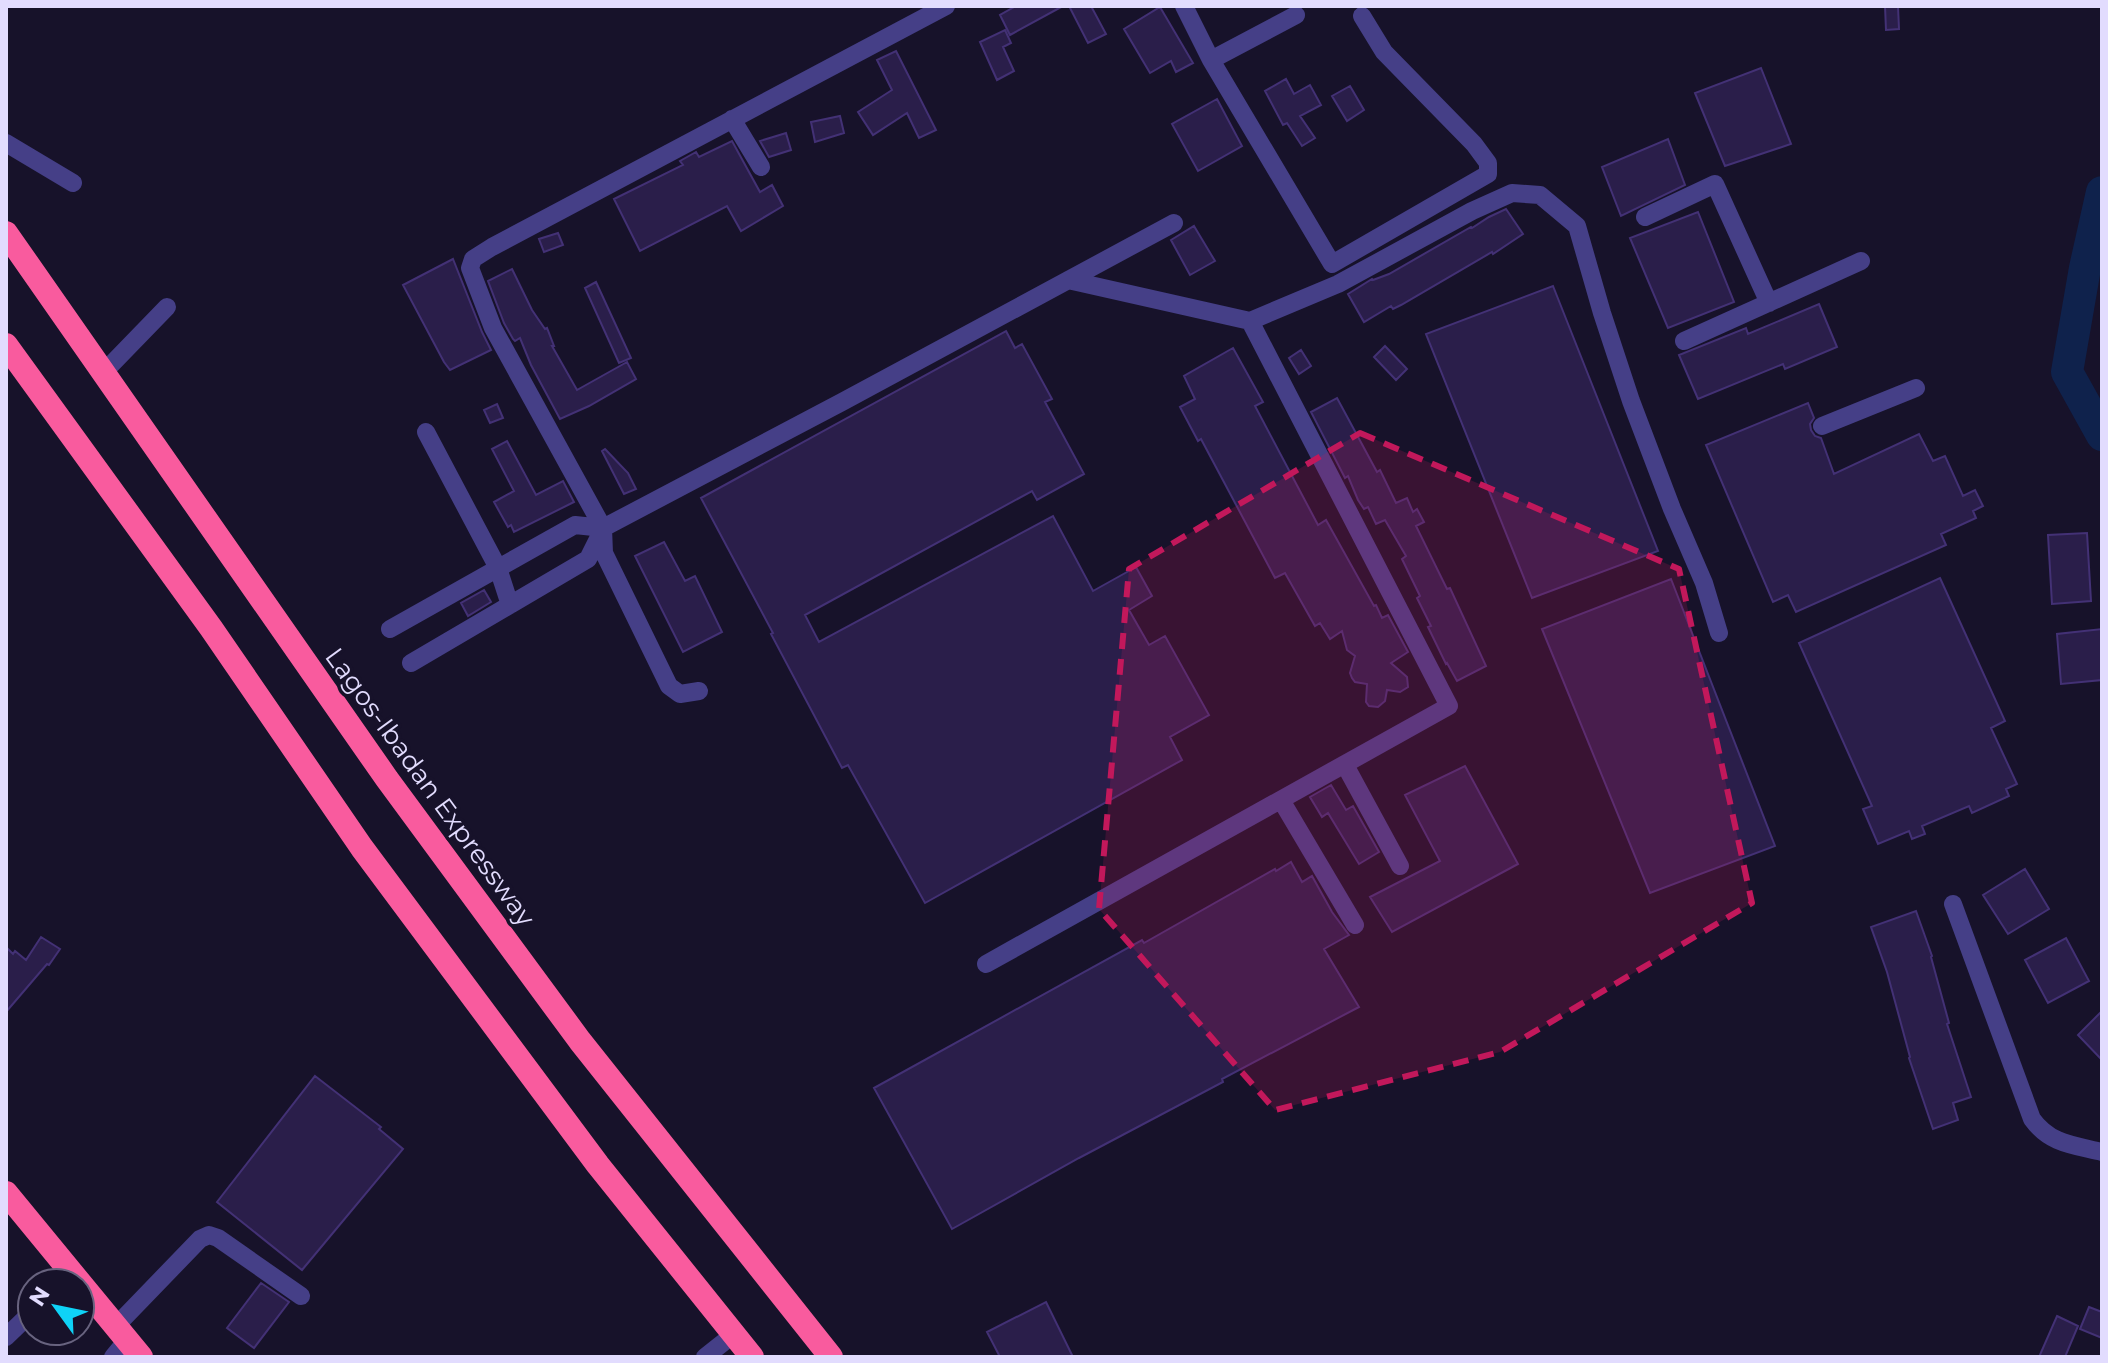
<svg xmlns="http://www.w3.org/2000/svg" width="2108" height="1363" viewBox="0 0 2108 1363" font-family="Montserrat,sans-serif">
  <rect width="100%" height="100%" fill="#17122a"/>
  <g fill="none" stroke-linecap="round" stroke-linejoin="round">
    <!-- river -->
    <path stroke="#0f224c" stroke-width="32" d="M2102,192l-17,76 -18,104 35,63"/>
  </g>
  <!-- building -->
  <path fill="#2a1e4a" stroke="#433175" stroke-width="2" d="M1016,6h47l-53,29 -10,-20z
    M1069,6h22l15,28 -18,9z
    M1885,6h13l1,23 -13,1z
    M1160,7l33,56 -17,9 -5,-11 -21,12 -26,-44z
    M1005,30l6,13 -8,4 11,24 -17,9 -17,-38z
    M896,51l40,79 -17,8 -12,-25 -34,22 -15,-23 34,-22 -15,-30z
    M1761,68l30,76 -66,22 -30,-73z
    M1286,79l8,15 16,-9 11,20 -21,11 15,22 -13,8 -15,-23 -4,2 -18,-34z
    M1350,86l14,24 -17,11 -15,-25z
    M1217,99l25,47 -44,25 -26,-47z
    M840,116l4,17 -29,9 -4,-20z
    M786,133l5,17 -22,7 -9,-16z
    M1668,139l17,46 -64,31 -19,-49z
    M732,141l28,51 12,-7 11,21 -42,25 -14,-25 -87,45 -26,-52 69,-34 -3,-4 16,-9 3,5z
    M1506,209l17,25 -30,20 -1,-2 -91,53 -8,4 -2,-3 -27,16 -16,-28 24,-15 1,1 16,-6 82,-47 1,1 17,-11z
    M1698,212l36,90 -66,26 -38,-90z
    M1194,226l21,35 -25,14 -19,-35z
    M558,233l5,12 -19,7 -5,-13z
    M453,259l29,73 9,18 -41,20 -6,-8 -41,-77z
    M512,269l20,41 13,19 2,-1 7,18h-2l25,44 50,-28 9,17 -47,27 -29,13 -29,-54 -11,-27 -5,3 -2,-2 -9,-16 -16,-42z
    M596,282l35,76 -12,5 -34,-75z
    M1553,286l105,265 -126,47 -106,-264z
    M1819,304l18,43 -52,22 -2,-5 -85,35 -19,-44 67,-27 2,6z
    M1006,331l9,17 7,-4 30,55 -7,3 39,72 -47,26 -5,-9 -227,124 14,27 234,-126 40,75 43,-24 16,29 -23,14 20,35 16,-9 44,79 -39,22 12,23 -257,143 -77,-138 -6,3 -71,-134 2,-1 -72,-135z
    M1385,346l22,23 -11,11 -22,-23z
    M1233,348l30,54 -8,4 63,119 8,-5 48,86 2,-1 6,13 6,-3 20,37 -17,11 16,14 1,10 -8,5 -13,-2 -2,11 -7,6 -9,-1 -3,-4 1,-18 -12,-2 -3,-4 -2,-5 5,-17 -8,-6 -5,-19 -12,8 -10,-16 -5,3 -30,-53 -10,5 -74,-139 -3,2 -18,-34 15,-8 -11,-23z
    M1301,350l10,16 -12,8 -10,-16z
    M1337,398l40,74 3,-2 16,33 11,-5 6,14 4,-3 7,13 -8,4 31,63 3,-1 36,78 -29,15 -10,-18 -1,1 -18,-37 3,-1 -14,-28 3,-2 -18,-37 4,-3 -21,-36 -9,4 -8,-17 -4,2 -6,-9 -10,-24 -3,2 -34,-66z
    M1808,403l6,15 -4,6 1,6 4,6 6,2 13,36 85,-40 14,27 12,-5 18,40 12,-6 8,16 -10,5 3,7 -35,16 5,11 -150,67 -8,-17 -15,7 -67,-157z
    M497,404l6,14 -13,5 -6,-13z
    M507,441l29,54 27,-14 11,21 -60,30 -3,-7 -3,2 -14,-25 20,-11 -22,-42z
    M605,449l23,24 8,16 -12,5 -22,-43z
    M2087,533l4,68 -39,3 -4,-69z
    M664,542l21,39 10,-5 27,56 -39,20 -48,-96z
    M1940,578l65,143 -14,7 26,56 -11,5 3,7 -37,17 -3,-7 -47,20 3,8 -13,5 -3,-8 -31,13 -15,-35 9,-3 -73,-163z
    M1671,579l104,267 -125,47 -108,-264z
    M484,590l7,12 -23,14 -7,-13z
    M2102,629v51l-41,4 -4,-50z
    M1465,766l53,98 -126,68 -22,-35 70,-36 -35,-66z
    M1331,785l15,25 7,-4 26,46 -20,12 -31,-51 -6,4 -12,-20z
    M1291,862l11,20 10,-6 20,36 17,23 -25,14 35,58 -137,72 1,3 -144,76 -127,71 -78,-141 268,-148 2,3 131,-74 1,2z
    M2025,869l24,40 -41,25 -25,-39z
    M1916,911l16,45 -1,1 18,66 -2,1 24,73 -18,6 5,17 -25,9 -24,-71 1,-1 -23,-85 -16,-45z
    M41,937l19,12 -11,16 -2,-1 -41,48v-65l7,7 2,-3 11,9z
    M2066,938l23,43 -41,22 -23,-43z
    M2102,1011v49l-24,-25z
    M315,1076l66,51 -2,2 24,20 -101,121 -85,-68z
    M261,1283l28,19 -35,46 -27,-20z
    M1046,1302l27,55h-73l-13,-25z
    M2089,1307l13,5v26l-22,-9z
    M2057,1316l21,10 -13,31h-26z"/>
  <g fill="none" stroke-linecap="round" stroke-linejoin="round">
    <!-- minor -->
    <path stroke="#453f87" stroke-width="18" d="M1184,6l27,54 121,204 156,-90v-11l-14,-19 -90,-92 -22,-36
      M1211,60l85,-45
      M732,119l29,48
      M6,143l67,40
      M1645,217l70,-33 54,119
      M1250,321l88,-37 134,-73 40,-18 28,2 37,31 25,87 29,88 41,108 32,74 15,50
      M1684,341l177,-80
      M104,372l63,-65
      M1822,426l94,-38
      M426,432l72,136 12,37
      M390,629l185,-104 28,3 239,-126 332,-179
      M411,663l177,-104 14,-28
      M699,691l-19,3 -11,-8 -65,-133 -1,-25 -110,-200 -23,-60 3,-9 19,-12 454,-241
      M1345,765l55,101
      M1281,800l74,125
      M1953,904l79,215c18,25 41,26 70,33
      M986,964l463,-258 -199,-385 -182,-41
      M116,1326l84,-87 9,-4 9,3 83,58
      M6,1337l26,-25
      M113,1357l14,-17
      M705,1357l29,-23"/>
    <!-- highway -->
    <path stroke="#f95b9e" stroke-width="24" d="M6,233l381,546 193,262 251,316
      M6,345l205,283 151,220 236,317 154,192
      M6,1193l135,164"/>
  </g>
  <!-- marked area -->
  <path fill="#c2185b" fill-opacity="0.2" stroke="#c2185b" stroke-width="6" stroke-dasharray="16 10" stroke-linejoin="round" d="M1360,433l319,136 73,334 -252,149 -225,58 -176,-201 30,-340z"/>
  <g text-anchor="middle" stroke-width="7" stroke-linejoin="round" paint-order="stroke">
    <!-- street labels -->
    <g font-size="26" fill="#e2dcfe" stroke="#17122a">
      <text transform="translate(430 787) rotate(54)" y="9">Lagos-Ibadan Expressway</text>
    </g>
  </g>
  <!-- border -->
  <rect width="2108" height="1363" fill="none" stroke="#e2dcfe" stroke-width="16"/>
  <!-- north arrow -->
  <g transform="translate(56 1307) rotate(303)"><circle r="38" fill="#17122a" stroke="#68637f" stroke-width="2"/>
  <path d="M0-6L14 30L0 20L-14 30Z" fill="#0fd3f7"/>
  <text y="-12" font-size="22" font-weight="bold" text-anchor="middle" fill="#e2dcfe">N</text>
  </g>
</svg>
